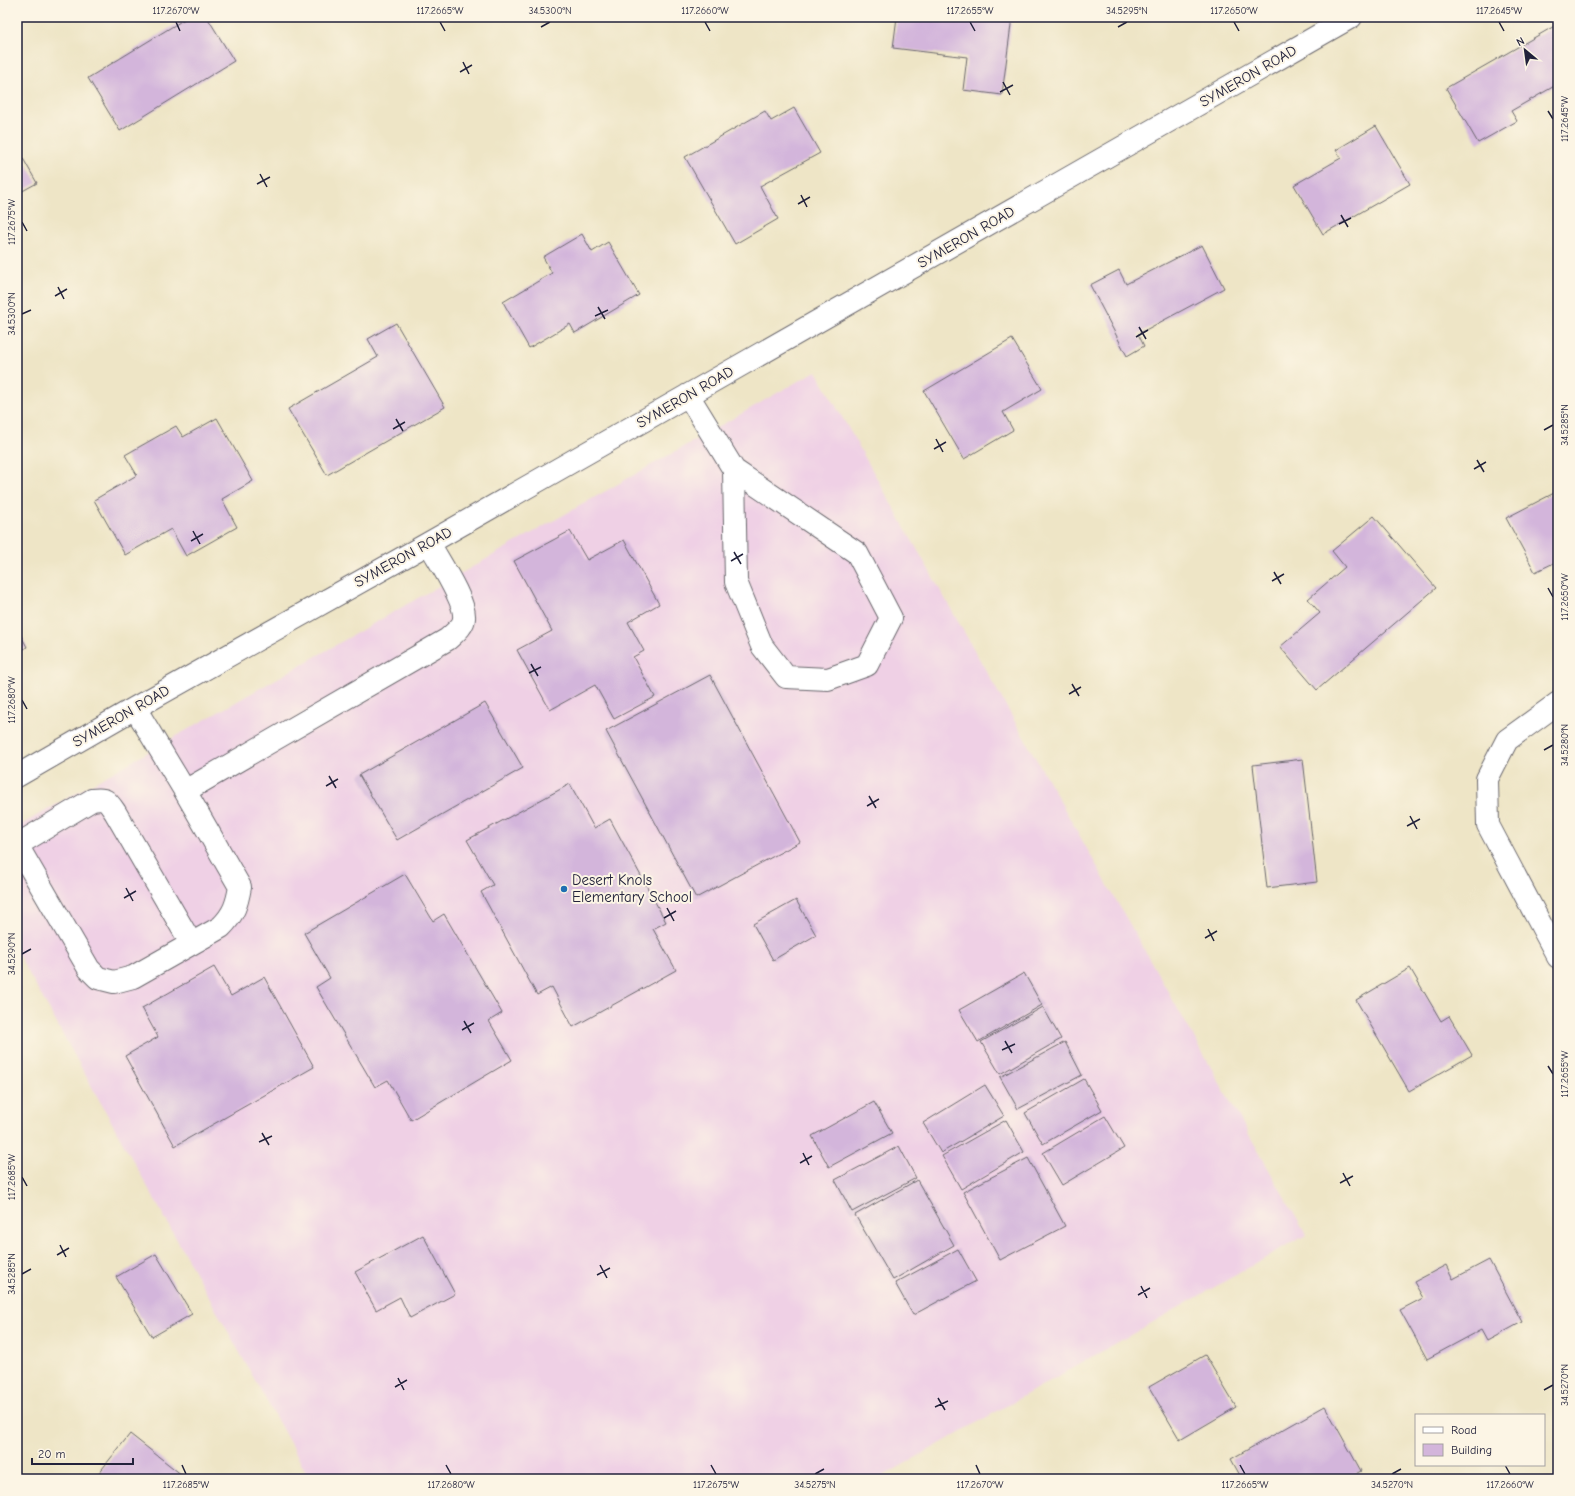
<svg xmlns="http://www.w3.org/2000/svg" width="1575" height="1496" viewBox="0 0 1575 1496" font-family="'Comic Neue',sans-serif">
  <rect width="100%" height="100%" fill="#fcf5e5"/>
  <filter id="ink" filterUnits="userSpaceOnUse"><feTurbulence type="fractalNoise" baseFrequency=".025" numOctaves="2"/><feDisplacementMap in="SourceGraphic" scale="8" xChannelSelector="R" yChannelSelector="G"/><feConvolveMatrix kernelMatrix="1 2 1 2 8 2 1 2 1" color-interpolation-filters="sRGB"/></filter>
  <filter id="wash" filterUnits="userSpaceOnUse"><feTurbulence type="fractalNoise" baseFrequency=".012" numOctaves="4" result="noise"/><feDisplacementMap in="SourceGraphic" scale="16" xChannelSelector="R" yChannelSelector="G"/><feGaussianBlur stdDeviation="0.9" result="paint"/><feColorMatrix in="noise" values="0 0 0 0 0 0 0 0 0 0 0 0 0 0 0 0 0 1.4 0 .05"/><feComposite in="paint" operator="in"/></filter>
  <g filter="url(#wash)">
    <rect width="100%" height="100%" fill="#eee5c6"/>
    <!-- built -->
    <path fill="#efd0e5" d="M816,371l490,864 -428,244h-568l-293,-527v-125z"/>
    <g id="blocks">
      <!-- building -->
      <path fill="#d3b5db" d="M188,17h19l27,44 -114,70 -32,-53z
        M897,17h115l-10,78 -39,-5 4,-33 -74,-9z
        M1558,24v60l-47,27 6,10 -39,22 -32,-55z
        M794,108l26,45 -60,33 18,33 -43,25 -50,-87 80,-46 6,10z
        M1376,126l34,58 -87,50 -29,-49 47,-27 -5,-8z
        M17,148l20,35 -20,11z
        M582,234l10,18 16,-10 31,53 -64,38 -5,-9 -41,24 -26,-46 49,-29 -9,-16z
        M1202,245l22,43 -86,46 6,12 -17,10 -37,-71 29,-15 7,14z
        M396,323l49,84 -118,68 -39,-66 90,-52 -10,-18z
        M1012,339l30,50 -39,23 10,18 -49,29 -40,-68z
        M217,418l36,63 -31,18 15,28 -51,29 -15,-27 -46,26 -31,-55 43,-25 -12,-20 51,-29 7,11z
        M1558,491v70l-23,11 -29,-54z
        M1374,516l62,72 -119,102 -37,-43 40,-34 -12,-14 37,-32 -13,-16z
        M570,531l17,29 37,-20 35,64 -31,18 16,29 -11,6 22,40 -41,22 -19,-34 -45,25 -33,-60 35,-19 -38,-70z
        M17,628l10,19 -10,6z
        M710,675l90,167 -104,56 -90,-167z
        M485,703l38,65 -126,72 -38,-65z
        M1303,759l14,123 -50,6 -14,-123z
        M570,784l24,44 16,-9 56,103 -13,7 23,41 -103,57 -21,-40 -15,8 -56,-103 12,-7 -26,-45z
        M405,874l28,47 11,-7 58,99 -13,8 23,39 -101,60 -23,-40 -13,7 -59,-100 14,-9 -26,-45z
        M796,900l20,35 -43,25 -20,-36z
        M214,967l17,29 33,-19 50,90 -139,79 -50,-90 33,-19 -16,-29z
        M1410,968l31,53 8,-5 23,39 -63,36 -53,-91z
        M1024,973l18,32 -64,37 -19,-32z
        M1043,1007l18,32 -61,35 -19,-32z
        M1065,1042l17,33 -64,34 -18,-32z
        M1084,1079l18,31 -59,34 -18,-31z
        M985,1085l19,31 -63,37 -18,-30z
        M874,1102l18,31 -63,34 -17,-31z
        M1105,1116l19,32 -62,37 -19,-32z
        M1006,1120l18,32 -63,37 -19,-33z
        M899,1146l17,32 -64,34 -17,-32z
        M1028,1158l37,68 -65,34 -37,-68z
        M917,1180l37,65 -61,35 -38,-65z
        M423,1235l32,59 -45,24 -10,-21 -24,13 -21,-38z
        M958,1249l18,32 -63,34 -18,-32z
        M156,1254l36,60 -40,23 -36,-60z
        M1489,1260l33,62 -35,19 -6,-11 -54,29 -27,-49 23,-12 -9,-16 32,-17 7,14z
        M1205,1355l31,52 -56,33 -31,-53z
        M1325,1406l36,65 -15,8h-104l-11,-20z
        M130,1434l57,45h-93z"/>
    </g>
  </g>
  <g filter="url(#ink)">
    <use href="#blocks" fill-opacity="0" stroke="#69666c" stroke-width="1"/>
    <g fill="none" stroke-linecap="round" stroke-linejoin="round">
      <!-- minor casing -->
      <g stroke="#69666c" stroke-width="24">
        <path id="minor" d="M688,395l46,75 2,112 26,64 24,31 42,2 39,-14 24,-47 -34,-65 -123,-83
          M1558,703l-51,37 -20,39 1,46 70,132
          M135,708l50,83
          M17,776l118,-68 294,-165 922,-526
          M17,845l72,124 9,9 16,4 19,-5 88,-50c13,-13 16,-23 19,-40l-55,-96 263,-152c5,-5 16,-13 16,-21 2,-17 -26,-58 -35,-75
          M17,845l75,-45c14,-2 15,0 23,12l76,131"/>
      </g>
      <!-- minor -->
      <use href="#minor" stroke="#fff" stroke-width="22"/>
    </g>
  </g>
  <!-- ticks -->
  <path fill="none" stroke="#22223b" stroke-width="1.5" d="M176,22l4,9M440,22l5,9M705,22l5,9M970,22l5,9M1234,22l5,9M1499,22l5,9M541,27l9,-5M1118,27l9,-5M463,62l6,12M460,72l12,-7M1003,82l7,13M1000,92l13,-7M1548,111l5,8M260,174l7,13M257,184l13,-7M801,195l6,12M798,204l12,-7M1341,215l7,12M22,222l5,9M1339,224l12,-6M58,287l6,12M55,296l12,-7M598,307l7,12M22,314l9,-4M595,316l13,-6M1139,327l7,12M1136,337l12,-7M396,419l7,12M393,429l12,-7M1544,430l9,-5M936,439l7,13M934,449l12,-7M1477,460l7,12M1474,469l12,-7M193,531l7,13M191,541l12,-7M734,552l7,12M731,561l12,-7M1274,572l7,12M1272,581l12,-7M1548,588l5,9M531,664l7,12M529,673l12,-6M1072,684l7,12M1069,694l12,-7M22,700l5,9M1544,750l9,-5M329,776l7,12M326,786l12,-7M869,796l7,12M867,806l12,-7M1410,816l7,13M1407,826l13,-7M126,888l7,13M124,898l12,-7M667,908l7,13M664,918l12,-7M1208,929l6,12M1205,938l12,-7M22,954l9,-5M464,1021l7,12M462,1030l12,-7M1005,1041l7,12M1002,1050l13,-6M1548,1066l5,8M262,1133l7,12M259,1142l13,-6M803,1153l6,12M800,1163l12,-7M1343,1173l7,13M22,1177l5,9M1340,1183l13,-7M60,1245l6,12M57,1255l12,-7M600,1265l7,13M22,1274l9,-5M597,1275l13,-7M1141,1286l6,12M1138,1295l12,-7M398,1378l6,12M395,1387l12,-7M1544,1390l9,-5M938,1398l7,12M935,1407l13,-6M182,1465l4,9M446,1465l5,9M711,1465l5,9M976,1465l4,9M1240,1465l5,9M1505,1465l5,9M815,1474l9,-5M1392,1474l9,-5"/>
  <!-- markers -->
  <circle fill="#1f6fb2" stroke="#fcf5e5" stroke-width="1.5" cx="564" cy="889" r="4"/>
  <g text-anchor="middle" stroke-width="4" stroke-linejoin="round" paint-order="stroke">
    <!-- street labels -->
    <g font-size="15" fill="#22223b" stroke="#fcf5e5">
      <text transform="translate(1248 76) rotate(-30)" y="5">SYMERON ROAD</text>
      <text transform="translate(966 237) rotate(-30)" y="5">SYMERON ROAD</text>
      <text transform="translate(685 397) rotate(-30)" y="5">SYMERON ROAD</text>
      <text transform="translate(403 557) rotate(-29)" y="5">SYMERON ROAD</text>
      <text transform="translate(121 716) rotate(-30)" y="5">SYMERON ROAD</text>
    </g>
    <!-- poi labels -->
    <g font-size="15" fill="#22223b" stroke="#fcf5e5" text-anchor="start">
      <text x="572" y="885">Desert Knols<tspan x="572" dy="17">Elementary School</tspan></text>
    </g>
  </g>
  <!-- margin -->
  <rect width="1575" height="1496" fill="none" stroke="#fcf5e5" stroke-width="44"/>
  <!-- legend -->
  <rect x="1415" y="1414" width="130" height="52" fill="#fcf5e5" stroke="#a5a1a1"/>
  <rect x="1423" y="1427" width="20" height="6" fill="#ffffff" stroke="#a5a1a1"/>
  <text x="1451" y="1434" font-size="12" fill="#22223b">Road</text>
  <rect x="1423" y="1444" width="20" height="12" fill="#d3b5db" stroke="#a5a1a1"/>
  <text x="1451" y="1454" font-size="12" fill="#22223b">Building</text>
  <!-- north arrow -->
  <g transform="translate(1525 50) rotate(331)" stroke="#fcf5e5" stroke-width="3" paint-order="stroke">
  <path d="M0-3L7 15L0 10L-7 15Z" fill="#22223b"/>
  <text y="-6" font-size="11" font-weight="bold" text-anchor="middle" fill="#22223b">N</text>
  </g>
  <!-- scale -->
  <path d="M32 1458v6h101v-6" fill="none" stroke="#22223b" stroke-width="2"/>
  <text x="38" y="1458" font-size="12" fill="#22223b" stroke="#fcf5e5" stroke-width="3" paint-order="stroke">20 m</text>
  <rect x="22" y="22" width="1531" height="1452" fill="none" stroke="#22223b" stroke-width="1.5"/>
  <g font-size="10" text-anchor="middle" fill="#22223b">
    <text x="176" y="14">117.2670°W</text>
    <text x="440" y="14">117.2665°W</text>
    <text x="550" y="14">34.5300°N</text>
    <text x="705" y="14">117.2660°W</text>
    <text x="970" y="14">117.2655°W</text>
    <text x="1127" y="14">34.5295°N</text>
    <text x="1234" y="14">117.2650°W</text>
    <text x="1499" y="14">117.2645°W</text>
    <text transform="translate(1564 119) rotate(-90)" y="4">117.2645°W</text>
    <text transform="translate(11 222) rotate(-90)" y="4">117.2675°W</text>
    <text transform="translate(11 314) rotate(-90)" y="4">34.5300°N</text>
    <text transform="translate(1564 425) rotate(-90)" y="4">34.5285°N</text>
    <text transform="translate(1564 597) rotate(-90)" y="4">117.2650°W</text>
    <text transform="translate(11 700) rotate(-90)" y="4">117.2680°W</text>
    <text transform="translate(1564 745) rotate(-90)" y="4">34.5280°N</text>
    <text transform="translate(11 954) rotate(-90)" y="4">34.5290°N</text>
    <text transform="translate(1564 1074) rotate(-90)" y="4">117.2655°W</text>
    <text transform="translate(11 1177) rotate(-90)" y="4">117.2685°W</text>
    <text transform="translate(11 1274) rotate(-90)" y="4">34.5285°N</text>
    <text transform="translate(1564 1385) rotate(-90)" y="4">34.5270°N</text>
    <text x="186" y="1488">117.2685°W</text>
    <text x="451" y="1488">117.2680°W</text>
    <text x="716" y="1488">117.2675°W</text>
    <text x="815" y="1488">34.5275°N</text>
    <text x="980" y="1488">117.2670°W</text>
    <text x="1245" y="1488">117.2665°W</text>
    <text x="1392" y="1488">34.5270°N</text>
    <text x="1510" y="1488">117.2660°W</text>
  </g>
</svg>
